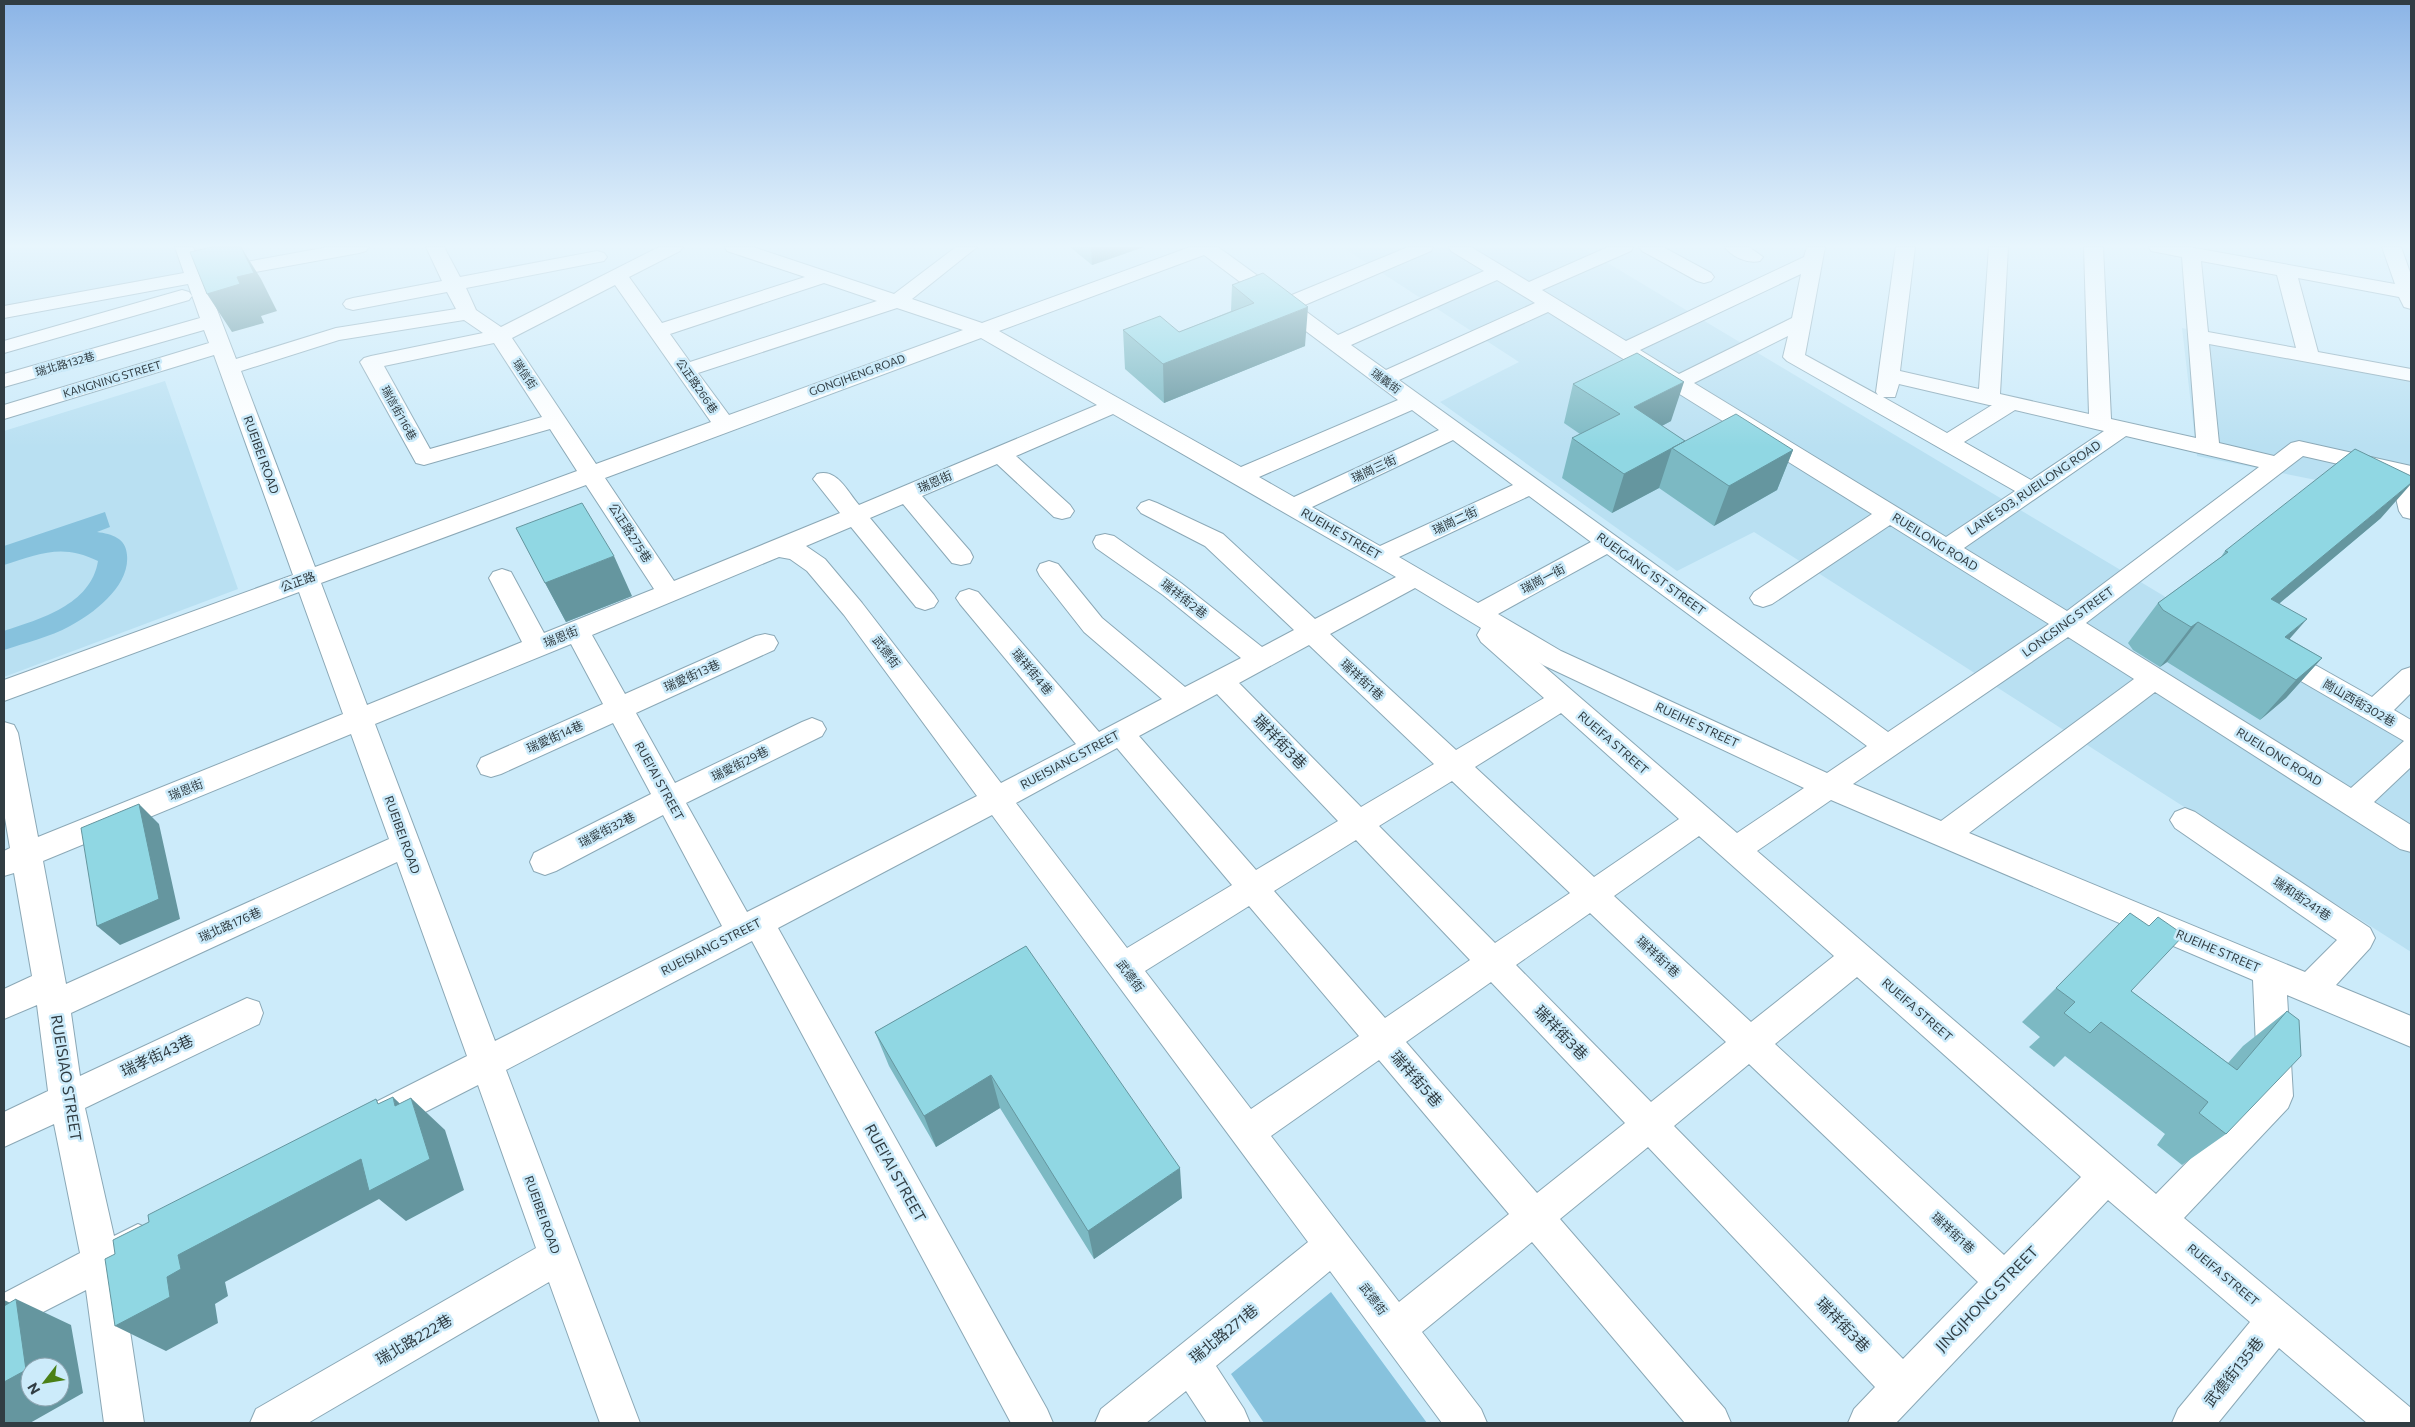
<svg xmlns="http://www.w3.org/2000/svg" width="2415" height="1427" viewBox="0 0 2415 1427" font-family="Commissioner,'Noto Sans TC',sans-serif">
  <rect width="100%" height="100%" fill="#ccebfa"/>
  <!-- built -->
  <path fill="#b9e0f2" d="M4,247h247l-10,17 -101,20 -136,23z
    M1342,247h239l735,440 95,54v211l-657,-420 -77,39 -237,-169 79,-40z
    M2182,328l229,41v130l-214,-43z
    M165,381l73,208 -234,88v-246z"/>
  <!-- green -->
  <path fill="#87c2dd" d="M105,512l5,15 -13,5c15,2 29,6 30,23 3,31 -33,58 -57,71 -20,11 -45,17 -66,24v-19c36,-12 87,-26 94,-70 -36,-18 -59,-7 -94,4v-19z
    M1331,1292l96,131h-163l-33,-49z"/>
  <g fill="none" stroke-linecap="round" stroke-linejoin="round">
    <!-- minor casing -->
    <g stroke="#8ba8b6" stroke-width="2">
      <path id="minor" d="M175,247h18l9,23 126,-23h41l-3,4 -7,2 -153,28 30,78 100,-31 120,-19 -9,-17 -94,18 -7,-2 -3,-4 3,-4 7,-2 89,-17 -16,-34h18l16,30 137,-26 7,2 3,4 -3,4 -138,27 10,22 25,17 158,-80h24l-3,4 -51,26 33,46 143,-46 -78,-26 -2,-4h28l141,47 62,-47h21l-65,52 70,24 208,-76h28l69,50 121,-50h25l-2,4 -131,56 38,28 146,-64 -33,-20 -2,-4h22l58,35 79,-35h25l-2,4 -89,39 84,51 178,-84 3,-10h18l-20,108 73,40 -2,-3 20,-145h19l-15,124 79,18 10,-142h19l-8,147 89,20 -5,-167h19l8,172 85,19 -14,-181 -31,-6 -2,-4h40l206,37 -13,-37h19l10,28v34l-7,-2 -5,-10 -101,-19 20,74 93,17v12l-202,-37 10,99 55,13 17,-13 8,-2 112,25v53l-8,-2 -4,-6 -8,-35 -88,-20 -217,167 265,165 53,-47 -105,-61 -4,-7 4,-7 9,-3 9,3 55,31 30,-27 9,-3v26l-17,17 17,10v47l-37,35 37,23v27l-11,-3 -245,-157 -186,141 336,139 32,-32 -162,-112 -5,-8 5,-8 10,-4 10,4 175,116 5,10 -5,10 -34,37 75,31v31l-124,-52 6,101 -5,12 -104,110 227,190v15h-44l-88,-75 -61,75h-46l6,-14 72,-87 -142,-122 -212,223h-48l6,-14 21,-22 -227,-240 -88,72 165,190 6,14h-46l-153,-181 -110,90 59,77 6,14h-45l-112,-152 -114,95 28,43 6,14h-43l-21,-32 -40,32h-51l6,-14 207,-167 -316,-427 -214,113 269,481 6,14h-42l-259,-482 -246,129 134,353h-40l-51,-141 -241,141h-58l6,-14 280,-161 -58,-163 -98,50 -12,-5 -5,-12 5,-12 99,-50 -70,-194 -326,151 9,63 167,-78 12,4 4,11 -4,11 -174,84 29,128 24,-12 13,6 6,13 -6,13 -30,16 23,151h-40l-18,-133 -82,42v-39l76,-40 -26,-129 -50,23v-35l44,-21 -11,-86 -33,14v-30l28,-13 -18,-103 -10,3v-25l6,-3 -6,-36v-90l10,3 4,8 20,104 305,-123 -44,-122 -295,109v-21l289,-105 -79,-220 -210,64v-14l205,-62 -5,-13 -200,57v-13l196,-56 -12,-34 -184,34v-12l180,-33zM1204,255l194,145 -157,67 -242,-136zM2201,261l76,14 19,73 -88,-16zM1801,274l-9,44 -113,56 -39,-24zM1497,280l38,23 -149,67 -35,-25zM824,283l53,18 -187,61 -20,-28zM615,285l96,137 -115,42 -84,-126zM897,308l66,22 -234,85 -31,-42zM1548,312l324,202 -118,78 -4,6 4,6 9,3 9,-3 118,-79 159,99 -161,108 -489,-352zM464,320l19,13 -112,23 -7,2 -4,4 56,101 8,2 126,-36 27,42 -262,96 -74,-196 98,-31zM1788,336l-5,21 4,4 228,130 -69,46 -252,-154zM981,338l116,67 -238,100c-12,-14 -22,-37 -42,-31l-4,5 27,34 -166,68 -69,-103zM494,343l48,74 -112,32 -46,-83zM1899,384l90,21h3l-45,28 -64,-36h12zM1412,410l27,20 -145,67 -35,-20zM2015,410l89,21 -73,49 -67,-38zM1113,414l283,163 -81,42 -92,-85 -66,-31 -8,-3 -8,3 -4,5 4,5 64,33 89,84 -32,17 -81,-64 -67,-47 -9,-2 -9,2 -3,6 3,6 67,47 78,63 -56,29 -83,-69 -44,-54 -9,-3 -9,3 -3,6 3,6 44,56 78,67 -63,33 -121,-140 -9,-3 -9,3 -4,6 4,6 116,140 -75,39 -139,-180 -37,-44 -19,-13 45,-19 65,80 9,3 9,-3 4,-6 -4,-6 -64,-77 33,-14 49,59 9,2 9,-2 3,-6 -3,-6 -48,-55 75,-32 57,53 8,2 8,-2 4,-6 -4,-6 -54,-49zM2126,436l133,31 -192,144 -103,-63zM1453,440l60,45 -133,61 -68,-39zM586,485l68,104 -110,44 -33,-61 -9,-3 -9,3 -4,6 33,64 -155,63 -46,-122zM1529,496l62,46 -113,61 -79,-46zM1607,554l260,192 -40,27 -266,-122 -63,-37zM779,557l11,2 17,12 37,44 133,181 -230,116 -61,-109 136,-67 4,-7 -4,-7 -10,-4 -10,4 -127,61 -39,-70 138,-63 4,-7 -4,-7 -9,-2 -9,2 -131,58 -33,-59zM1415,588l66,40 -4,7 4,7 63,56 -88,52 -126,-116zM2068,637l66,42 -193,142 -88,-37zM571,644l32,60 -122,54 -4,8 4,8 10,3 10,-3 112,-51 38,71 -117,59 -4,9 4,9 11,4 11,-4 107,-56 59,111 -227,115 -120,-317zM1309,645l125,119 -73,43 -122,-124zM1539,662l4,3 261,123 -67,45zM1217,694l121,127 -82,49 -117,-134zM1561,713l118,106 -85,58 -119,-110zM351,734l38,105 -323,145 -23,-123zM1117,748l115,137 -105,63 -111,-145zM1452,781l118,112 -75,50 -116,-117zM1831,800l422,180 5,110 -102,104 -399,-343zM1699,836l135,120 -83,66 -137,-126zM1356,840l114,120 -85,58 -111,-127zM1249,906l110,130 -108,73 -106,-138zM1590,913l136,129 -75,60 -135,-137zM1857,977l224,200 -77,78 -229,-211zM1491,982l134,141 -88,70 -131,-151zM1379,1060l130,154 -110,88 -128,-166zM1749,1064l229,218 -75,77 -229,-233z
        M1639,247h24l48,26 3,4 -3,4 -7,2 -7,-2 -55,-30z
        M1725,247h24l14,10 -3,4c-12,3 -28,-4 -35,-14z
        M182,290l7,2 3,4 -3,4 -185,53v-12z"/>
    </g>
    <!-- minor -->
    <use href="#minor" fill="#fff" fill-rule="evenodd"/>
  </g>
  <!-- wall -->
  <path fill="#7cb9c3" d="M1070,247h74l-52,18z
    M1263,273l42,73 -141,57 -39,-34 -2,-39 56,2 52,-21 1,-26z
    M1573,384l98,37 -9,5 23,15 108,9 -16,40 -63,36 -55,-38 -47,25 -50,-35 10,-40 8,-4 -16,-11z
    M2381,518l-101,85 10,36 32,19 -36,40 -26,22 -93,-58 -7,5 -27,-17 -5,-7 30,-40 63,-46 4,-6z
    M516,528l116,68 -66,26z
    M1026,946l156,252 -88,61 -94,-151 -64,39 -47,-81 -14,-34z
    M2056,988l75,3 97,72 15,-17 44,-35 -61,123 -44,31 -25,-20 8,-11 -100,-78 -11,11 -25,-20 11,-10 -18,-15z"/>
  <!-- shaded-wall -->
  <path fill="#65969f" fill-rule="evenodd" d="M241,247l20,32 16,32 -16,5 3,7 -32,9 -25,-38z
    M1091,247h53l-52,18z
    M1308,307l-3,39 -141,57 -1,-39z
    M1684,382l-13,39 -49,26 12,-40z
    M1685,441l-13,7 -13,40 -47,25 12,-39z
    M1793,450l-16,40 -63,36 15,-40z
    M2411,483v1l-30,34 -143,120 33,-39z
    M614,556l18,40 -66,26 -21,-39z
    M2307,619l-35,40 13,-22z
    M2198,622l-31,40 -7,5 31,-40z
    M2322,658l-36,40 -26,22 36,-40z
    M139,804l20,20 21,95 -60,26 -23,-19z
    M991,1075l9,33 -64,39 -12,-31z
    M393,1097l25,24 -7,-23 34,32 19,60 -58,31 -27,-22 -154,83 3,14 -13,8 3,19 -52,28 -51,-25 63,-71 217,-149z
    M1180,1168l2,30 -88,61 -6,-28z
    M16,1299l55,26 12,68 -53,30h-26v-123l13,6zM30,1367h30v30h-30z"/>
  <!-- building -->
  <path fill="#90d7e3" stroke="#65969f" d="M212,247h29l13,26 -17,4 3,7 -33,10 -17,-42z
    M1263,273l45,34 -145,57 -40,-34 37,-14 19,16 75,-29 -22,-18z
    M1637,353l47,29 -50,25 51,34 -61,33 -52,-36 48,-24 -47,-30z
    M1736,414l57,36 -64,36 -57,-38z
    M2355,449l56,27v7l-140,116 36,20 -22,18 37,21 -26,22 -98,-58 -7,5 -28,-17 -5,-7 70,-51 -3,-1z
    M582,503l32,53 -69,27 -29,-55z
    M139,804l20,95 -62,27 -16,-98z
    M2130,913l19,13 9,-9 26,18 -53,56 106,79 50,-59 12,9 2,36 -75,78 -27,-21 9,-11 -107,-80 -11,11 -26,-20 11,-11 -19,-14z
    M1026,946l154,222 -92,63 -97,-156 -67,41 -49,-84z
    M393,1097l2,9 16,-8 19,61 -61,32 -8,-32 -183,96 3,14 -14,8 3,20 -55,29 -10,-67 10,-5 -2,-14 36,-18 -1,-7 228,-116 2,5z
    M16,1299l10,71 -22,12v-76z"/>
  <!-- sky -->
  <linearGradient id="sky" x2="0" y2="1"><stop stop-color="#8bb4e6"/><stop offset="0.55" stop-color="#e8f6fd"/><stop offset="1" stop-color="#e8f6fd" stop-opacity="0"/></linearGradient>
  <rect width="2415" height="447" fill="url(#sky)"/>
  <g text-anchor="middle" stroke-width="5" stroke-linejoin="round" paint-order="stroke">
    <!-- far-street labels -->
    <g font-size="11" fill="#313d43" stroke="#ccebfa">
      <text transform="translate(65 364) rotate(-16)" y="4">瑞北路132巷</text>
      <text transform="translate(525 374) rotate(56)" y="4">瑞信街</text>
      <text transform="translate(857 375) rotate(-20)" y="4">GONGJHENG ROAD</text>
      <text transform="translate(112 379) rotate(-17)" y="4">KANGNING STREET</text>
      <text transform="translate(1386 381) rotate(36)" y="4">瑞義街</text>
      <text transform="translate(697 386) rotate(55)" y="4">公正路266巷</text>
      <text transform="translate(399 413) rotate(61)" y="4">瑞信街116巷</text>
    </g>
    <!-- street labels -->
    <g font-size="12" fill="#313d43" stroke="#ccebfa">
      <text transform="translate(261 455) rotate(70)" y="4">RUEIBEI ROAD</text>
      <text transform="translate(1374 469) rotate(-25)" y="4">瑞崗三街</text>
      <text transform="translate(935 482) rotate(-23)" y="4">瑞恩街</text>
      <text transform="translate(2034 488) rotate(-34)" y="4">LANE 503, RUEILONG ROAD</text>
      <text transform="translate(1455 521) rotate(-25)" y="4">瑞崗二街</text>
      <text transform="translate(630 533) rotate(57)" y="4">公正路275巷</text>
      <text transform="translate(1341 534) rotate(30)" y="4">RUEIHE STREET</text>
      <text transform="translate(1935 542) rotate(32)" y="4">RUEILONG ROAD</text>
      <text transform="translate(1651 574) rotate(36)" y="4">RUEIGANG 1ST STREET</text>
      <text transform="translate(1543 579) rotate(-28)" y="4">瑞崗一街</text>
      <text transform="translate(298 582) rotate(-20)" y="4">公正路</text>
      <text transform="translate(1184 599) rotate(38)" y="4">瑞祥街2巷</text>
      <text transform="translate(2068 622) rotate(-36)" y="4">LONGSING STREET</text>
      <text transform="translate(561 637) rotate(-22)" y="4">瑞恩街</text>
      <text transform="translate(886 652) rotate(53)" y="4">武德街</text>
      <text transform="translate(1032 672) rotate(50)" y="4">瑞祥街4巷</text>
      <text transform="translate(692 676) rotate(-24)" y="4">瑞愛街13巷</text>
      <text transform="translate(1362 680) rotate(43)" y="4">瑞祥街1巷</text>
      <text transform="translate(2359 703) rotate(30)" y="4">崗山西街302巷</text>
      <text transform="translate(1697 725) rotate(25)" y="4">RUEIHE STREET</text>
      <text transform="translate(555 737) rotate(-24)" y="4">瑞愛街14巷</text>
      <text transform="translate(1613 743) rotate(41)" y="4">RUEIFA STREET</text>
      <text transform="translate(2279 757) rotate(32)" y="4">RUEILONG ROAD</text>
      <text transform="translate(1070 760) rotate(-28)" y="4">RUEISIANG STREET</text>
      <text transform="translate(740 764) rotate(-26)" y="4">瑞愛街29巷</text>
      <text transform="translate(659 781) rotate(61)" y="4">RUEI'AI STREET</text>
      <text transform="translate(186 790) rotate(-22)" y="4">瑞恩街</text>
      <text transform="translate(607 830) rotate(-27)" y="4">瑞愛街32巷</text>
      <text transform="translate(402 835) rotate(70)" y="4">RUEIBEI ROAD</text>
      <text transform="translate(2302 899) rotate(34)" y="4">瑞和街241巷</text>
      <text transform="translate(230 925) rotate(-24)" y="4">瑞北路176巷</text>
      <text transform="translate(711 947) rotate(-27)" y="4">RUEISIANG STREET</text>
      <text transform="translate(2218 951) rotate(23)" y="4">RUEIHE STREET</text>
      <text transform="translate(1658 957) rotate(43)" y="4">瑞祥街1巷</text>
      <text transform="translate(1130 976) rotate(53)" y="4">武德街</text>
      <text transform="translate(1917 1010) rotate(41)" y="4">RUEIFA STREET</text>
      <text transform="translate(542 1215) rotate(70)" y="4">RUEIBEI ROAD</text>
      <text transform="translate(1953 1233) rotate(43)" y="4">瑞祥街1巷</text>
      <text transform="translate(2223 1275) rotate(40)" y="4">RUEIFA STREET</text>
      <text transform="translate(1373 1299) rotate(53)" y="4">武德街</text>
    </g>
    <!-- near-street labels -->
    <g font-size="15" fill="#313d43" stroke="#ccebfa">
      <text transform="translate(1280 742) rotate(46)" y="5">瑞祥街3巷</text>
      <text transform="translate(1561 1033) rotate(46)" y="5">瑞祥街3巷</text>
      <text transform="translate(157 1056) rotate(-25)" y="5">瑞孝街43巷</text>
      <text transform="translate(66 1078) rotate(81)" y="5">RUEISIAO STREET</text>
      <text transform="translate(1416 1079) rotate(49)" y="5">瑞祥街5巷</text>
      <text transform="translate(895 1173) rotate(61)" y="5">RUEI'AI STREET</text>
      <text transform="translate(1987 1299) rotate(-46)" y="5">JINGJHONG STREET</text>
      <text transform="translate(1843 1325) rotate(46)" y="5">瑞祥街3巷</text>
      <text transform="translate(1224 1334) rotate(-39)" y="5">瑞北路271巷</text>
      <text transform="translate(414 1340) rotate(-30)" y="5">瑞北路222巷</text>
      <text transform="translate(2234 1372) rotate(-51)" y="5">武德街135巷</text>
    </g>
  </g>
  <!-- border -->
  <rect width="2415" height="1427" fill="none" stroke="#313d43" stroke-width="10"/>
  <!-- north arrow -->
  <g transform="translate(45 1382) rotate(239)"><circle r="24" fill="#ccebfa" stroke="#8ea5b1"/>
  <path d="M0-4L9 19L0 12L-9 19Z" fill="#4a8016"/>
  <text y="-8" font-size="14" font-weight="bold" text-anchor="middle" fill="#313d43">N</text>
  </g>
</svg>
